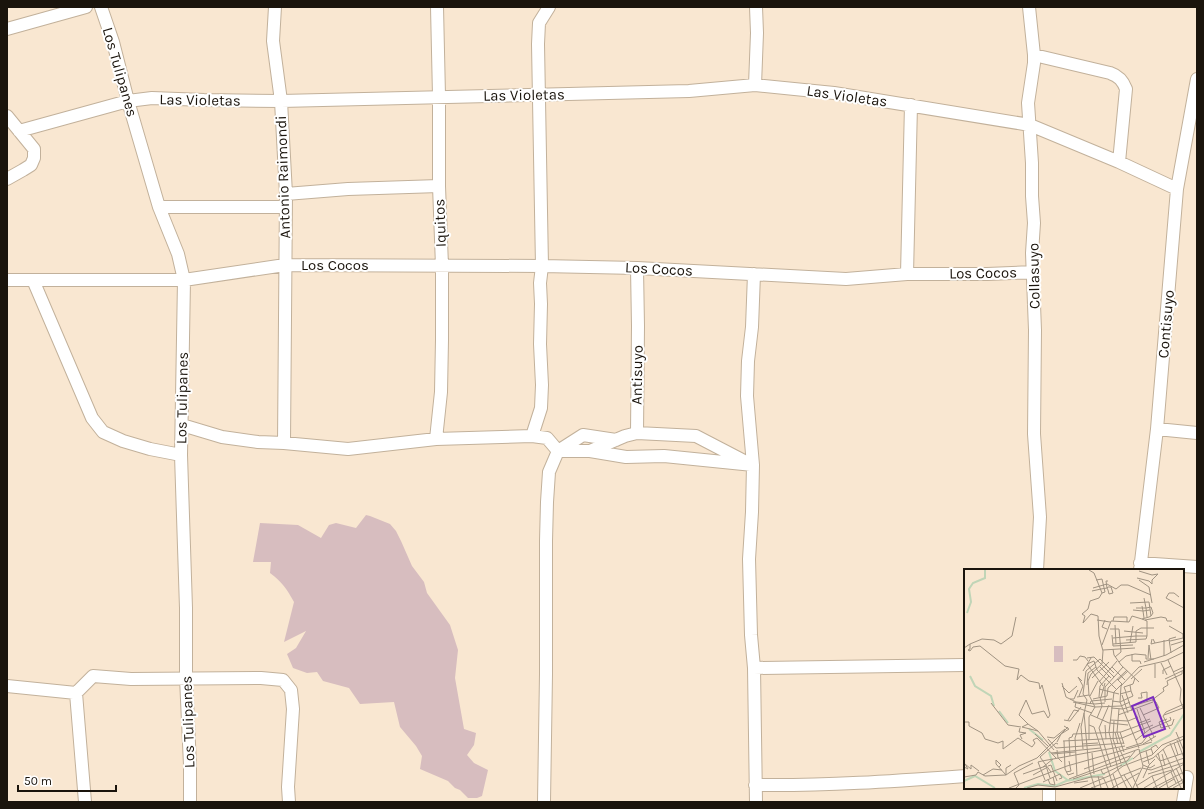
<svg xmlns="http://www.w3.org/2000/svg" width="1204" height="809" viewBox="0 0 1204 809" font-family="Karla,sans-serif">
  <rect width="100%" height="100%" fill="#f9e7d1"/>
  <!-- green -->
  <path fill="#d7bdbf" d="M366,515l4,1 20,8 6,7 5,10 11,25 12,16 3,11 23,32 8,25 -3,28 9,51 12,4 -2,12 -7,10 7,8 14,7 -6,26 -5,2h-9l-8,-8 -5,-2 -7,-7 -28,-12 2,-13 -6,-10 -16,-19 -6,-25 -34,2 -11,-16 -26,-7 -6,-9 -10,1 -14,-5 -6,-14 9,-6 10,-17 -22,11 10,-40c-7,-13 -12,-20 -24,-29l1,-11h-18l7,-39 38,2 23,13 8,-13 7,-2 20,5z"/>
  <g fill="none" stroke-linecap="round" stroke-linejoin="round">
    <!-- street casing -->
    <g stroke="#c2b19b" stroke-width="14">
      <path id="street" d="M101,7l12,35 15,59 31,106 19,47 6,26 -3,175 5,153v70l4,87v37
        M275,7l-2,34 8,60 5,93 -2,249
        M1029,7l5,48v8l-6,40 4,60v33l2,27 -2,30 3,77 -1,104 6,83 -3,53
        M7,29l79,-22
        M1034,55l76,18c9,3 13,8 16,16l-7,73
        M755,85l2,-52 -1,-26
        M7,116l27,33v9l-3,7 -8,5 -16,9
        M19,131l109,-30 24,-3 52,2 77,1 408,-10 66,-6 79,8 196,32 89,37 58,27
        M286,194l62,-5 91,-3
        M159,207h127
        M754,274l-2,53 -4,34 -1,35 6,69 -1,47 -3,47 2,76 3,33 2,134
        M907,274l4,-169
        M7,280h177l101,-15 257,1 95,2 209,11 61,-5h80l46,-2
        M33,280l59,138 11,14 20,9 27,8 31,6
        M182,425l40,12 36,5 26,1 64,6 88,-10 96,-3 15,2 11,13
        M1157,429l40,4
        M637,433l59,3 50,26
        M532,436l9,-28 1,-23 -2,-41 1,-40 -1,-21 2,-17 -4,-222 1,-21 10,-16
        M436,439l5,-47 1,-52v-74l-3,-80v-90l-2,-89
        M558,451h32l36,6 38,-1 89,9
        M590,451l35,-15 12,-3 1,-107 -1,-58
        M1140,563l57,4
        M1140,570l17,-141 20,-240 20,-110
        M754,668l211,-3
        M7,686l69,7
        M1183,777h4l-4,25
        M755,785c71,1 140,-4 210,-9
        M1049,788v14
        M85,802l-9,-109 17,-17 38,3 130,-1 22,2 8,10 2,19 -5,78 1,15
        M544,802l2,-128v-133l1,-39 2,-30 9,-21 25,-16 33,5"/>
    </g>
    <!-- street -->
    <use href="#street" stroke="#fff" stroke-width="12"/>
  </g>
  <g text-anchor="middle" stroke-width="4" stroke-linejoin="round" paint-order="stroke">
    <!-- street labels -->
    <g font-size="15" fill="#1a140c" stroke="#fff">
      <text transform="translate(120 72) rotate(74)" y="5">Los Tulipanes</text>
      <text transform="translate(524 95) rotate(-1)" y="5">Las Violetas</text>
      <text transform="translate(847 96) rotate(8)" y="5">Las Violetas</text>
      <text transform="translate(200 100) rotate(1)" y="5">Las Violetas</text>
      <text transform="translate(283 177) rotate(-92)" y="5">Antonio Raimondi</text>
      <text transform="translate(440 223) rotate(-92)" y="5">Iquitos</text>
      <text x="335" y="270">Los Cocos</text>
      <text transform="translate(659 269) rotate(3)" y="5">Los Cocos</text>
      <text transform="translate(983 273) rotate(-1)" y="5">Los Cocos</text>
      <text transform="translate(1034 276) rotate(-91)" y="5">Collasuyo</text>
      <text transform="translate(1166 324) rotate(-85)" y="5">Contisuyo</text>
      <text transform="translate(637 375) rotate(-89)" y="5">Antisuyo</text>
      <text transform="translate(182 398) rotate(-89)" y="5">Los Tulipanes</text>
      <text transform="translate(188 722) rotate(-92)" y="5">Los Tulipanes</text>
    </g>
  </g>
  <!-- overview -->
  <g transform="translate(964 569)">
    <rect width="220" height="220" fill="#f9e7d1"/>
    <path d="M90,77h9v16h-9z" fill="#d7bdbf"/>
    <path fill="none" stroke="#c0d5b7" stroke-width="2" d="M3,44l4,-11 -2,-13 4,-6 12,-5v-8M6,107l5,10 16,10 3,10M35,142l9,12M65,160l14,11M85,183l6,19 14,10M175,183l31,-17 14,-21M156,197l13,-8M0,212l11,-5 20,12M60,219l14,-4 17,2 11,-5 39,-7"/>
    <path fill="none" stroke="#a09382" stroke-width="1" d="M125,1l5,3 8,20 -3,5 -9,3 -2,8 -6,5 3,2 -2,7 8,-9 7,2 1,20 4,15 -1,13 -11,10 -3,7 1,14 6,12M173,9l12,3 3,3v-4l6,-6 -6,1 -13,-4M132,11l6,-1 3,13 -3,1M175,11l10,7 3,16M129,19l14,-4 9,5 5,-4h7l23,10M128,22l9,-2 6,-1 1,-1h3l2,6 -4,1 -1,-4 -1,-2 -1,-7h2M215,28l-5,-4h-5l-3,5 18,10M166,34l19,-1 2,14M172,39h10l-2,-10M169,41l10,1 -1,-5M180,49l-1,-7 7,-1M133,51l13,2M141,51l-3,7 5,2M181,51l16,-3 5,1 1,3h5M149,52l1,-4h13v5M151,56l1,19M205,57l14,8M146,60h9l2,23 -6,5M160,62l19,2M148,66l1,11 20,-1M149,69l23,-2v-5l5,-3h13M188,70l-1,5 4,-1 -2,-4M162,71l20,-1 1,-3M200,71v16M206,72l13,-3v-4M166,74l3,-17M191,74l15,-3M6,75l12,-5 12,1 7,4 11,-8 4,-19M149,75l23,-2v-6h11v-15l-5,-2 7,-2 2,-1 2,-3 -2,-6 -5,1 1,9M138,76l9,-24 18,1 3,-6 10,3M207,76l13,-4M0,79l6,-4v5l-2,1 2,1 3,-4 7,-1 25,20 14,3 -2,11 4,-5 8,6 10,2 1,6 2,-4 8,30 -2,3 -4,-7 -12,3 -6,-14 -7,15 9,9 -6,3M149,80l1,6 7,10 18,17M139,81l32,-2M207,84l-2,-14 7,-2M168,85v7h8l1,3M123,89l7,-1 20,20M184,89l1,-13 2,15M109,91h4l3,-4 5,1 3,4M204,91l13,29 -1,11 3,8M155,93l7,-6 9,-2 11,1v4h8M180,93l22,-7 18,-10M197,94l6,12M123,95l7,-3 3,9 19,19M123,95l16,22M191,95v14M136,98l11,11M148,98l13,13M119,102l8,-13M209,103l11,-5M199,105v-4l8,-4M128,109l17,-16M167,110l11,-10M201,110l19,-9M154,111l10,-9M135,113l18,-21M98,114l4,14 10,5M123,116l1,-12 8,-6M98,117l7,7 8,-7M135,120l20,5M150,123l-5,40 9,38 9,18M162,123l-2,-5 9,-3 2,-6M149,124l9,-9 -5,-5M162,124l6,18M156,125l11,-3 -1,-6M158,126l6,18M115,127l4,-10 -5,-9 4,4M126,127l8,-15M113,128l12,-2M135,128l1,-11 9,-10M137,128l4,-14M174,129h4l-1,-5 6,-1v10M106,130h4l4,-9M129,130l14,-3 1,-8 19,-18M188,131l12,-9 -1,-3 5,-3 -1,-4 15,-7v-3M148,132l8,1 13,-6 -2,-5M109,133l22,5 26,-1 9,-4M141,133v-15l18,-20M27,134l17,22 13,2M126,135l1,-3 21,-2M145,136l-10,23 12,39M147,139l12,1 29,-9 4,2 3,6 -16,7M176,139l14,29M155,140l-2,23 7,20M173,140l8,24M120,144l5,56 6,19M128,144l-17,-6 1,-5 19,2 10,-1M127,146l18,8 19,2M154,146l35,-13M200,146l19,-7M133,149l5,-12 -2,-9M172,149l3,5 11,-4M203,150l-8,3 2,6 11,-3 2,-6M100,151l6,1 11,-14M104,151l6,-10 5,1M146,151l18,1 10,-4M150,152l-1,18 8,24M0,153h5v4l13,7 3,6 13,4 5,-2v8l15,-11 14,9 3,-4 -2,-3 4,-2M64,155l10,7M125,156l5,2 20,61M141,156l1,14M58,158l16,4 16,19M56,159l-1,4 7,1 -6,2 2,4M206,160l-7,-13 3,-4 18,-8M151,163l3,12M156,163l4,12M212,163l8,19M71,165l13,12M83,168l7,1 11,-9M108,168l1,-3 48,-2 30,-11M73,169l19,20M84,170l8,9 68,-5M125,171v-23l6,-10M172,171l14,-11 21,-9 -1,-3M213,171l7,18M99,172l59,-3 31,-13M100,172l1,28 3,6 6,-2M93,173l4,-8 8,-5 -5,-3M206,174l14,34M210,174l4,12M118,175l16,-1M179,175l13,-8M155,179l19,40M162,179l16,-5 6,-8 4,6M175,179l-19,-46 1,-16 18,-19 26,-6 19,-9M119,180l-2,-22 6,-27 -4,-6 3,-23 14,-12 14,14M199,180l18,39M93,181l1,8 4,4M182,182l3,13M87,184l50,-5M128,184l2,21M194,184l10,35M88,185l23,-2M189,185l-2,-6 5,-3 2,3M198,185l3,12M106,187l-1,-18 3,-1M192,187l4,5 24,-8M169,190l7,-6 11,-4M179,193l10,-4 14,-12 17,-7M179,196l7,3 5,-3M84,197l3,-1 6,16M0,198l4,2 -3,-5 6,5v-4l8,6M35,198l2,-2 -5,-5v4l10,11M79,198l10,-8M178,199l9,2 33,-12M212,199l8,17M120,200l55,-20M137,201l2,4 19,-9M87,203l-11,-15 16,-14 2,1M102,203l5,-1 -2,-10M207,203l5,11M59,205l23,-8 4,12M149,205l5,14M184,205l35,-11M19,206l10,-6 9,1M42,206v-7l5,-3M69,206l13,-7M160,206l8,13M113,207l-2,-38 5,-15M134,207l3,12M157,207l20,-8M188,207l5,12M0,208l12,-2 2,-3 7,4 21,-1 13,-9 18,-8 31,-31M127,208h12l5,11M179,209l6,-13 6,-6M84,210l2,5 5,1 -2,-8M105,210l61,-23M109,210l54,-18 8,-10M81,211l-7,-18 4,-1 83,-15M79,213l17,-8 2,4 -3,1M110,214l14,-2M172,217l16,-10 20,-6M45,219l58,-22 85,-24M52,219l3,-3 -5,-12 19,-10M63,219l11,-3 17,2 36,-10M116,219l31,-13 12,-9 29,-11 10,-10 22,-9M127,219l30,-11M148,219l27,-15M169,219l10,-22 -4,-17M180,219l40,-24M189,219l31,-16M195,219l15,-9M204,219l16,-9M209,219l11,-6"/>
    <path fill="#7b2cbf" fill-opacity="0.15" stroke="#7b2cbf" stroke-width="2" d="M189,128l12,32 -21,8 -12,-31z"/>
    <rect width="220" height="220" fill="none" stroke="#1a140c" stroke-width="2"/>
  </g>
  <!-- border -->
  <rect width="1204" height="809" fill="none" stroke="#1a140c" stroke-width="16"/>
  <!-- scale -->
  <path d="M18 785v6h98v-6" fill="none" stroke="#1a140c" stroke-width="2"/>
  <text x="24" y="785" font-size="12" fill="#1a140c" stroke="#ffffff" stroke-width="3" paint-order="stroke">50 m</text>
</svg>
